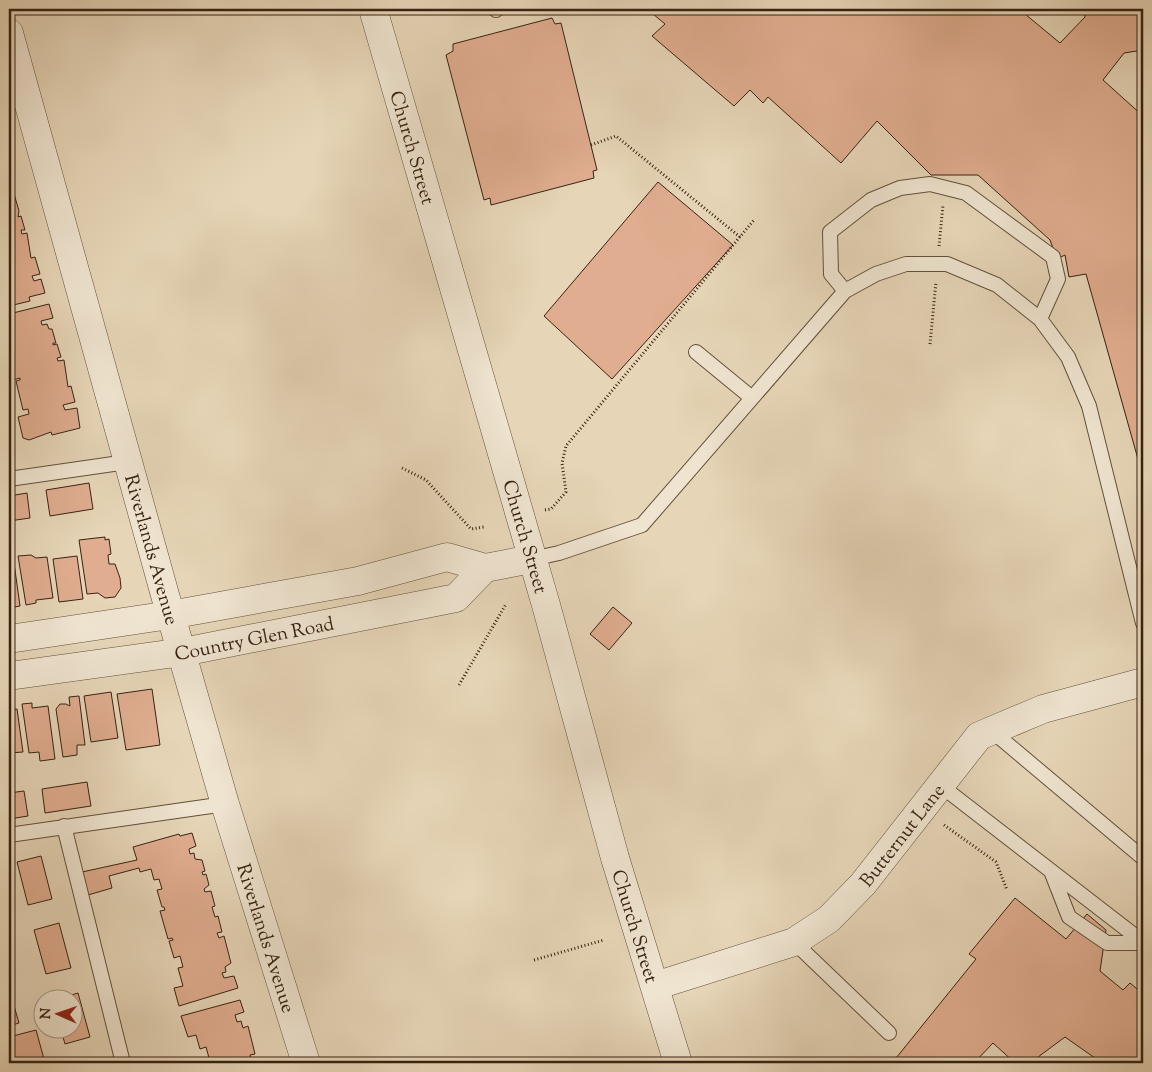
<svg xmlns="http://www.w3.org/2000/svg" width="1152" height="1072" viewBox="0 0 1152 1072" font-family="'Sorts Mill Goudy',serif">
  <rect width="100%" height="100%" fill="#e6d5b7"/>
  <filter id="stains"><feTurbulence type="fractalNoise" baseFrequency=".004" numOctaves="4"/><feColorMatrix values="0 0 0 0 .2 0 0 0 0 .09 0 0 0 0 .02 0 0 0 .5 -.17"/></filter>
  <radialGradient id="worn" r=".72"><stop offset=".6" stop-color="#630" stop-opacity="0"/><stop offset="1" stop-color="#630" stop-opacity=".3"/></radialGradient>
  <!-- building -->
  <path fill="#e0ad90" stroke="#372312" d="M647,9h372l41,34 25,-26 -1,-8h59v41l-19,3 -21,27 40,36v361l-57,-203 -17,3 -4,-22 -8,4 -7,-19 -72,-65h-47l-54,-54 -36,42 -73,-66 -5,6 -13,-13 -16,16 -82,-70 13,-12z
    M552,18l3,6 6,-1 36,147 -4,1 1,7 -103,27 -1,-7 -6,2 -38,-145 7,-4v-7z
    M9,180h1l9,31 -1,6 3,-1 4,14h-4l1,4 5,-1 4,25 4,-1 5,17 -8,2 2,5 7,-2 4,14 -16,4 1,4 -21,5z
    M658,182l75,63 -121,134 -68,-63z
    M49,304l4,14 -12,3 1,4 5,-1 2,5h3l4,14h-3v2l4,-1 4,13 -4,1 1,3 6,-1 4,27 3,-1 4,16 -12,3 2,5 12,-2 3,20 -28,7 -1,-3 -22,8 -6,-2 -5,-21 11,-3 -1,-5 -5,1 -7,-29 4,-1v-2l-11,3v-67z
    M89,483l4,26 -43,7 -4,-26z
    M27,493l3,25 -21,3v-25z
    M105,537v3l4,-1 2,15 -3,1 1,9h6l5,14 1,10 -6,9 -10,1 -7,-5 -11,1 -8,-54z
    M31,555l5,3 11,-1 6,41 -17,2v3l-10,2 -8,-49z
    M77,556l6,43 -24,3 -6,-43z
    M14,563l6,43 -11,2v-44z
    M613,607l19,16 -23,27 -19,-16z
    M152,689l8,56 -34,5 -9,-56z
    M111,692l7,46 -27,4 -7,-46z
    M79,696l6,49h-8v10l-14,2 -7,-48 4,-5h6l4,2 -1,-9z
    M32,703v5l16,-2 7,53 -15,2 -1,-9 -10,1 -7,-49z
    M17,709l6,43 -14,1v-43z
    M87,782l4,24 -46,7 -3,-24z
    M24,791l4,25 -19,3v-26z
    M192,833l4,13 -7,3 1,5 4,-1 1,6 7,1 3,11 -3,1 1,3 3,-1 3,11 -5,4 1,3 6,-1 4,15 -3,1 3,10 3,-1 4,16 -5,1 2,5 5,-2 7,27 -6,4 1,5 -4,1 2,5 10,-2 4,12 -59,18 -5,-18 9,-2 -5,-18 5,-1 -3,-11 -6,2 -5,-17 4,-1 -1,-2 -4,1 -8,-28 5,-1 -1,-3h-2l-5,-17 5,-1 -3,-10 -5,1 -3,-11 -11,3 -1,-4 -30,8 3,12 -24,7 -6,-23 55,-12 -4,-13 46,-13 1,2z
    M41,856l11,43 -24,6 -11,-43z
    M1015,898l51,41 21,-25 19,16 -6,41 23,19 7,-7 13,11v69h-41l-37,-26 -35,26h-15l-22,-20 -19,20h-82l84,-104 -7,-5z
    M59,923l12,45 -25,6 -12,-44z
    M9,927l5,15 -5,4z
    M78,993l12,44 -25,7 -4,-14h11v-30h-17z
    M12,999l7,24 -10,3v-26z
    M240,1000l4,12 -9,3 2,7 4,-1 2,7 5,-2 7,28 -5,1 2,8h-48l-1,-3 6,-2 -3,-11 -6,2 -4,-14 -8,2 -7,-21z
    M36,1030l8,29 -16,4h-19v-26z"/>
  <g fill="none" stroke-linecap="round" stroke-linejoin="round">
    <!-- service casing -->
    <g stroke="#63503b" stroke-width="16">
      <path id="service" d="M496,9v1
        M845,291l-14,-17 -1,-42 41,-32 29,-12 30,-4 36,9 87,64 5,22 -18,40
        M696,352l56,46
        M9,479l118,-17
        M532,559l27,-6 83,-28 203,-234 31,-17 30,-10h41l50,21 43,34 28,38 21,49 54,217
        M992,731l151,127
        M940,785l203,157
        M64,826l59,237
        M9,835l216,-31
        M1051,871l18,46 38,26h36
        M794,942l95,91"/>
    </g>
    <!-- minor casing -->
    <g stroke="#63503b" stroke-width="29">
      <g id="minor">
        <path id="s1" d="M9,33l156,562 60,209 81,259"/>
        <path d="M9,639l161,-24 188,-34 89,-24 38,11 47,-9"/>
        <path id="s2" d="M9,676l174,-24 273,-54 29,-30"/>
        <path id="s3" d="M655,986l139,-44 35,-23 34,-35 116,-148 64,-27 100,-27"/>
      </g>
    </g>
    <!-- tertiary casing -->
    <g stroke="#63503b" stroke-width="29">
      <g id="tertiary">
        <path id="s4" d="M373,9l173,596 69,253 63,205"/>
      </g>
    </g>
    <!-- path -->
    <path stroke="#372312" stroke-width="3" stroke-dasharray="1 2.5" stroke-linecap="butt" d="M591,145l25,-9 124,101
      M939,246l4,-41
      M930,344l6,-62
      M402,468l24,12 45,49 13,-2
      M545,510l6,-1 15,-17 -4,-29 4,-17 188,-226
      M459,685l47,-81
      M944,825l52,37 11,28
      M534,960l70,-20"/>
    <!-- service -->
    <use href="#service" stroke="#efe4d0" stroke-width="14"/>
    <!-- minor -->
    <use href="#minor" stroke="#efe4d0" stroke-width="28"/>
    <!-- tertiary -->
    <use href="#tertiary" stroke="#efe4d0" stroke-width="28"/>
  </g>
  <g text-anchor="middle" stroke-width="4" stroke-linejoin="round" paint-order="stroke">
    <!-- street labels -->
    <g font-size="19" fill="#372312" stroke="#efe4d0">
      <text dy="7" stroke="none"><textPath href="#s4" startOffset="144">Church Street</textPath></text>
      <text dy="7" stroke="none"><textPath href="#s4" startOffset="549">Church Street</textPath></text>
      <text dy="7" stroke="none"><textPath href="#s1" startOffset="536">Riverlands Avenue</textPath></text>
      <text dy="7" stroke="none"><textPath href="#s2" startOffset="248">Country Glen Road</textPath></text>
      <text dy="7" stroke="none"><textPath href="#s3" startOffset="299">Butternut Lane</textPath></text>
      <text dy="7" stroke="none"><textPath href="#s4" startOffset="954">Church Street</textPath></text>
      <text dy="7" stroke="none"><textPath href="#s1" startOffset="941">Riverlands Avenue</textPath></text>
    </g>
  </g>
  <!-- margin -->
  <rect width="1152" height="1072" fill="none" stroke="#e6d5b7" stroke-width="30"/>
  <rect x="10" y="10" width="1132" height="1052" fill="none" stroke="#372312" stroke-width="2.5"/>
  <rect x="15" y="15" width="1122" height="1042" fill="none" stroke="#372312"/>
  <!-- north arrow -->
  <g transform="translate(58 1014) rotate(272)"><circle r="24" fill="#efe4d0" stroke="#a59784"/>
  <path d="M0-4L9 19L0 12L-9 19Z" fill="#8f2418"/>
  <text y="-8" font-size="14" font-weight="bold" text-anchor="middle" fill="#372312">N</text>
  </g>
  <rect width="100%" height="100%" filter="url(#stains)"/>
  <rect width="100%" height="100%" fill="url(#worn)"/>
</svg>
